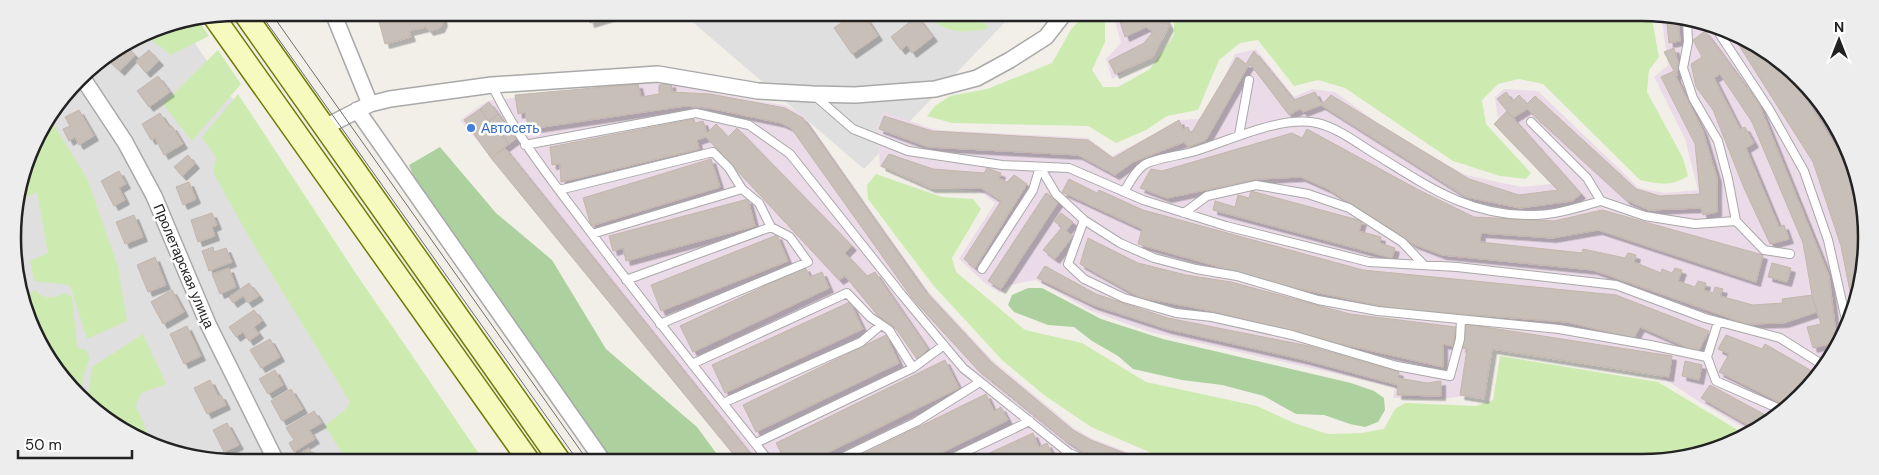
<svg xmlns="http://www.w3.org/2000/svg" width="1879" height="475" viewBox="0 0 1879 475" font-family="'DM Sans',sans-serif">
  <defs>
    <filter id="shadow"><feDropShadow dx="4.5" dy="4.5" stdDeviation="0" flood-color="#0004"/></filter>
  </defs>
  <rect width="100%" height="100%" fill="#f2efe9"/>
  <!-- residential -->
  <path fill="#e0dfdf" d="M682,13l331,1 -149,155z
    M182,24l296,437h-270l-83,-29 -66,-57 -35,-65 -11,-87 23,-85 53,-69 63,-39z"/>
  <!-- industrial -->
  <path fill="#ebdbe8" d="M1113,14h56l-5,4 -14,38 -38,23 -6,-20 15,-16z
    M1661,14h10l83,29 66,58 39,79 6,87 -22,70 -43,60 -49,35 -53,-31 -43,-28 -165,-26 -8,47 -42,5 -47,-1 2,-11 -245,-55 -59,-21 -55,-31 -26,5 -10,8 -14,-9 -27,-25 36,-56 -14,-11 -51,-6 -50,-19 -3,-39 6,-16 53,18 152,8 24,18 68,-36 18,-1 10,-7 27,-58 21,-5 38,48 18,-8 23,3 59,43 72,40 56,12 29,-3 -52,-55 -4,-32 9,-8 34,2 101,97 26,5 33,-3 -13,-51 -31,-62 14,-12z
    M673,81l43,12 72,13 16,10 74,107 50,68 63,68 83,69 17,10 59,23h-412l-278,-341 27,-19 152,-19z"/>
  <!-- grass -->
  <path fill="#cdebb0" d="M920,13l54,1 15,14c-16,4 -33,6 -48,-2 -7,-4 -13,-9 -21,-13z
    M1086,14h10l9,9v19l-13,28 11,17h15l32,-18 24,-34v-16l8,-5h469l8,43 -10,13 -2,22 36,66 5,18c-18,11 -28,8 -48,4l-97,-96 -24,-5 -21,5 -16,16 4,24 45,49 -5,6 -26,-3 -47,-15 -108,-73 -27,-8 -24,6 -36,-46 -18,3 -21,17 -21,50 -31,6 -21,14 -30,13 -28,-17 -136,-3 -25,-7 8,-10 15,-10 37,-7 65,-26 20,-35z
    M198,20l11,16 -38,19 -27,-21 8,-4z
    M218,50l23,34 -49,57 -29,-37z
    M238,94l119,181 127,186h-137l-22,-35 20,-16 5,-8 -104,-170 -33,-60 3,-15 -14,-20z
    M50,119l37,59 31,89 9,54 -40,18 -17,-54 -36,-4 -4,-20 18,-8 -11,-61 -10,5 -5,-8 14,-51z
    M876,174l66,23 31,2 8,10 -29,49 4,14 69,58 57,13 64,39 111,24 37,17 34,11 33,-1 23,-4 11,-20 10,-6 71,3 17,-6 7,-44 158,26 88,53 -5,4 -70,22h-501l-79,-34 -47,-32 -42,-35 -69,-75 -65,-86 -1,-14z
    M35,290c11,10 16,9 30,3l7,4 5,48 2,4h6l5,8 -6,17 -3,20 -22,-19 -35,-65 1,-12z
    M143,334l23,50 -25,9 -5,13 15,35 -26,-9 -38,-33 5,-32z"/>
  <!-- forest -->
  <path fill="#add19e" d="M440,147l56,66 56,47 54,89 91,78 25,34h-110l-119,-167 -78,-114 -6,-15z
    M1028,288h14l59,31 62,20 188,44 23,8 10,7 1,12 -7,12 -13,5 -15,-3 -26,-9 -28,-1 -32,-18 -42,-11 -40,-5 -49,-11 -15,-13 -26,-15 -18,-14 -26,-2 -34,-13 -6,-7 4,-10z"/>
  <!-- building -->
  <path fill="#c7bfb8" stroke="#c4b6ab" filter="url(#shadow)" d="M381,13h60l2,9 -3,6 -11,3 -3,-4 -17,4 2,6 -26,7 -8,-30z
    M587,13h25l1,3 -23,7z
    M855,13h8l15,23 -26,18 -18,-26z
    M1135,14h28l6,12 -16,31 -38,17 -6,-13 35,-18 9,-11 -7,-5 -21,10 -5,-15z
    M1666,14l12,3 2,24 -11,2z
    M917,16l16,21 -21,16 -5,-8 -6,5 -10,-13z
    M1705,31l54,73 70,172 8,66 -24,6 -6,-21 14,-3 -9,-29 -9,-52 -51,-121 -32,-48 -6,4 26,51 5,-2 9,16 -8,5 33,79 5,-2 5,14 -19,5 -26,-56 -31,-78 -17,-23 -5,-23 11,-7 -9,-17z
    M1733,36l21,7 38,33 51,82 17,39 -6,2 8,21 3,47 -12,39 -12,-60 -28,-84z
    M126,46l9,9 -15,16 -14,-13z
    M1674,48l4,14 -2,15 27,54 14,47v34l-14,3 -2,-7 -52,2 -23,-10 -99,-91 -14,9 -16,-19 9,-7 7,9 6,-6 8,9 8,-8 101,93 24,7 40,-2 -5,-50 -34,-67 13,-6 -10,-19z
    M149,50l10,11 -13,12 -10,-12z
    M1254,51l40,49 21,-8 5,10 3,1 8,-8 138,84 50,16 39,-5 -64,-66 13,-13 74,83 -9,7 -52,7 -54,-11 -145,-92 -18,7 -3,-3 -11,6 -38,-50 -3,1 -42,74 -18,7 -4,-5 -51,20 -18,13 -37,-20 -150,-8 -49,-18 5,-13 48,15 156,9 25,18 66,-38 4,9 5,-2 2,5h2l45,-75 9,7z
    M158,76l12,16 -21,15 -12,-16z
    M671,83l1,9 38,2 75,14 18,10 121,172 66,71 83,69 18,10 54,21h-40l-22,-9 -18,-12 -88,-71 -65,-71 -121,-170 -10,-5 -72,-15 -24,-2 -156,23 -4,-17 -7,2 -3,-19 123,-11 3,13 18,-3v-9z
    M489,102l9,12 -9,7 -9,-12z
    M480,109l9,12 9,-7 8,12 -7,5 10,13 -18,14 -27,-38z
    M79,110l15,26 -15,9 -4,-8 -6,4 -6,-12 7,-3 -5,-9z
    M160,113l9,14 3,-1 11,18 -19,11 -9,-17 -4,2 -9,-16z
    M694,119l1,4 8,-2 4,12 9,-9 12,13 9,-9 115,118 -7,7 22,23 8,-4 53,77 -11,10 -23,-33 -15,-9 -34,-41 -6,4 -133,-143 -9,3 2,9 -138,33 -1,-18 -8,1 -2,-18z
    M506,126l10,13 -7,5 -10,-13z
    M1307,129l110,60 57,28 80,4 48,-11 161,45 -7,27 -158,-52 -46,8 -71,-5 -1,9 102,11 1,-4 42,9 3,-5 8,2 -2,7 27,11 1,-4 10,4 3,-5 7,2 -4,11 17,6 3,-6 8,2 -2,7 9,3 2,-6 8,2 -3,7 33,9 30,-2 -1,-4 30,-4 5,17 -33,11 -37,1 -154,-54 -151,-15 -29,-11 -85,-55 -27,-12 -42,2 -92,19 -27,-10 11,-19 11,2 130,-38 10,5z
    M505,148l251,313h-17l-248,-303z
    M889,154l44,15 51,4 3,-5 14,5 -2,5 8,4 7,-7 13,9 -52,84 -11,-9 37,-58 -20,-13h-50l-50,-22z
    M188,155l7,9 -13,12 -8,-9z
    M711,159l9,28 -129,39 -8,-28z
    M119,171l7,13 -7,4 6,12 -11,6 -13,-25z
    M1069,179l28,14 2,-3 44,20 220,60 253,25 93,36 -11,21 -58,-25 -6,11 -67,-16 -171,-13 -105,-22 -153,-43 4,-15 -80,-37z
    M189,182l7,17 -13,6 -7,-18z
    M1251,191l111,30 -3,10 22,6 -1,6 15,5 -3,10 -179,-48 2,-9 20,6 3,-12 11,3z
    M1046,193l13,8 -58,88 -13,-8z
    M748,199l7,27 -129,35 -3,-13 -10,3 -4,-15z
    M212,213l5,12 -5,2 3,9 -17,6 -7,-22z
    M1061,213l12,9 -7,9 7,5 -18,23 -12,-9 19,-23 -8,-6z
    M134,215l9,22 -18,7 -9,-22z
    M777,235l11,26 -127,50 -10,-26z
    M1088,238l50,25 48,12 45,7 119,32 106,13 -3,19 -10,-2v23l-110,-25 -121,-31 -73,-14 -59,-33z
    M213,247l1,5 12,-4 6,14 -23,9 -7,-20z
    M155,257l11,28 -18,7 -11,-27z
    M1772,263l19,5 -4,14 -19,-5z
    M1045,266l51,28 72,24 141,28 90,26 -1,6 29,5 14,-2v15l-44,-1 1,-10 -93,-25 -138,-31 -74,-24 -56,-27z
    M805,267l5,10 12,-5 7,16 -136,64 -13,-26z
    M229,268l7,19 -16,7 -8,-20z
    M249,283l10,13 -11,7 -5,-7 -10,7 -4,-6z
    M172,290l12,22 -21,12 -12,-22z
    M850,302l13,27 -138,64 -13,-28z
    M254,310l8,11 -8,6 5,7 -10,7 -6,-9 -7,5 -7,-10z
    M1465,324l207,32 -3,21 -177,-28 -8,50 -24,-4 7,-46 -6,-1z
    M187,326l14,30 -17,8 -14,-30z
    M886,335l13,28 -143,69 -13,-27z
    M1726,335l36,14 3,-5 52,30 -17,23 -13,9 -68,-34 10,-18 -11,-5z
    M270,339l10,18 -19,11 -11,-18z
    M945,360l14,28 -148,73h-26l-9,-18z
    M1685,361l17,4 -3,15 -17,-4z
    M275,370l8,15 -15,9 -9,-15z
    M210,380l8,16 3,-1 5,10 -19,9 -13,-26z
    M1710,385l61,33 -16,11 -54,-31z
    M291,389l12,20 -21,12 -11,-20z
    M986,394l8,17 7,-4 7,13 -83,41h-76z
    M314,411l8,12 -13,7 6,9 -21,13 -5,-9 5,-3 -8,-12z
    M227,423l12,22 -15,7 -11,-22z
    M1033,433l6,14 8,-4 6,13 -9,5h-72z
    M309,448l7,13h-13l-4,-7z"/>
  <g fill="none" stroke-linecap="round" stroke-linejoin="round">
    <!-- lane casing -->
    <g stroke="#a9a9a9" stroke-width="10">
      <path id="lane" d="M1717,30l52,79 35,62 24,69 19,84
        M492,85c25,53 62,98 97,145 58,78 119,154 180,231
        M1810,92l29,47
        M815,96l38,33 55,22 94,14 67,3 74,32 83,26 143,36 88,5 159,18 89,33 75,20 43,27
        M1531,122l56,56 14,23 44,15 50,8 41,-3 -8,-42 -10,-38 -25,-43 -10,-30 5,-26 -1,-22
        M1239,135l10,-55
        M525,145l171,-32 53,12 41,29 112,141 61,73 106,85 19,8
        M1040,167l16,27 28,26 36,23 34,15 42,11 41,7 81,24 60,11 181,18 91,16 57,12
        M559,190l154,-38 16,16 13,21 17,14 12,24 19,10 18,25 -148,62
        M1124,192c6,-10 11,-21 20,-27 8,-6 37,-10 48,-13 35,-10 88,-37 125,-29 22,5 44,23 63,34 50,31 92,60 154,58 22,0 45,-8 67,-14
        M1184,213l23,-17 49,-11 52,9 41,14 53,34 22,23
        M1084,220l-16,44 16,15 40,19 52,15 36,4 80,18 105,31 53,10 10,-37 1,-19
        M1736,221l28,29 26,4
        M592,234l150,-45
        M982,269l51,-79 7,-23
        M626,280l145,-53
        M1718,322l-11,35 9,24 66,29
        M692,364l155,-71 23,24 19,13 24,38
        M723,403l138,-61 20,-17
        M756,443l157,-75 31,-23
        M835,461l81,-39 64,-40
        M946,461l84,-40
        M1056,461l13,-8"/>
    </g>
    <!-- street casing -->
    <g stroke="#a9a9a9" stroke-width="18">
      <path id="street" d="M333,13l37,91
        M82,77l43,65 29,54 54,128 68,137
        M357,110l246,351
        M325,127l45,-23 20,-5 102,-14 166,-11 100,17 55,3 42,1 80,-6 42,-11 33,-18 36,-23 18,-23"/>
    </g>
    <!-- secondary casing -->
    <g stroke="#707d05" stroke-width="24">
      <path id="secondary" d="M244,13l316,448
        M214,17l315,444"/>
    </g>
    <!-- lane -->
    <use href="#lane" stroke="#fff" stroke-width="8"/>
    <!-- street -->
    <use href="#street" stroke="#fff" stroke-width="15"/>
    <!-- secondary -->
    <use href="#secondary" stroke="#f7fabf" stroke-width="21"/>
    <!-- tram -->
    <path stroke="#707070" stroke-width="1" d="M260,13l318,448
      M271,13l317,448"/>
  </g>
  <!-- markers -->
  <circle fill="#3f7fe0" stroke="#fff" stroke-width="2" cx="471" cy="128" r="5"/>
  <g text-anchor="middle" stroke-width="5" stroke-linejoin="round" paint-order="stroke">
    <!-- shop labels -->
    <g font-size="14" fill="#366cbe" stroke="#fff" text-anchor="start">
      <text x="481" y="133">Автосеть</text>
    </g>
    <!-- street labels -->
    <g font-size="14" fill="#222" stroke="#fff">
      <text transform="translate(184 266) rotate(67)" y="5">Пролетарская улица</text>
    </g>
  </g>
  <!-- crop -->
  <path d="M0 0H1879V475H0ZM237 21H1642A216 216 0 0 1 1858 237V238A216 216 0 0 1 1642 454H237A216 216 0 0 1 21 238V237A216 216 0 0 1 237 21Z" fill="#ededed" fill-rule="evenodd"/>
  <path fill="none" stroke="#222" stroke-width="2.5" d="M237 21H1642A216 216 0 0 1 1858 237V238A216 216 0 0 1 1642 454H237A216 216 0 0 1 21 238V237A216 216 0 0 1 237 21Z"/>
  <!-- north arrow -->
  <g transform="translate(1839 40)" stroke="#ffffff" stroke-width="4" paint-order="stroke">
  <path d="M0-4L9 19L0 12L-9 19Z" fill="#222222"/>
  <text y="-8" font-size="14" font-weight="bold" text-anchor="middle" fill="#222222">N</text>
  </g>
  <!-- scale -->
  <path d="M18 450v8h114v-8" fill="none" stroke="#222222" stroke-width="2.5"/>
  <text x="25" y="450" font-size="15" fill="#222222" stroke="#ffffff" stroke-width="4" paint-order="stroke">50 m</text>
</svg>
